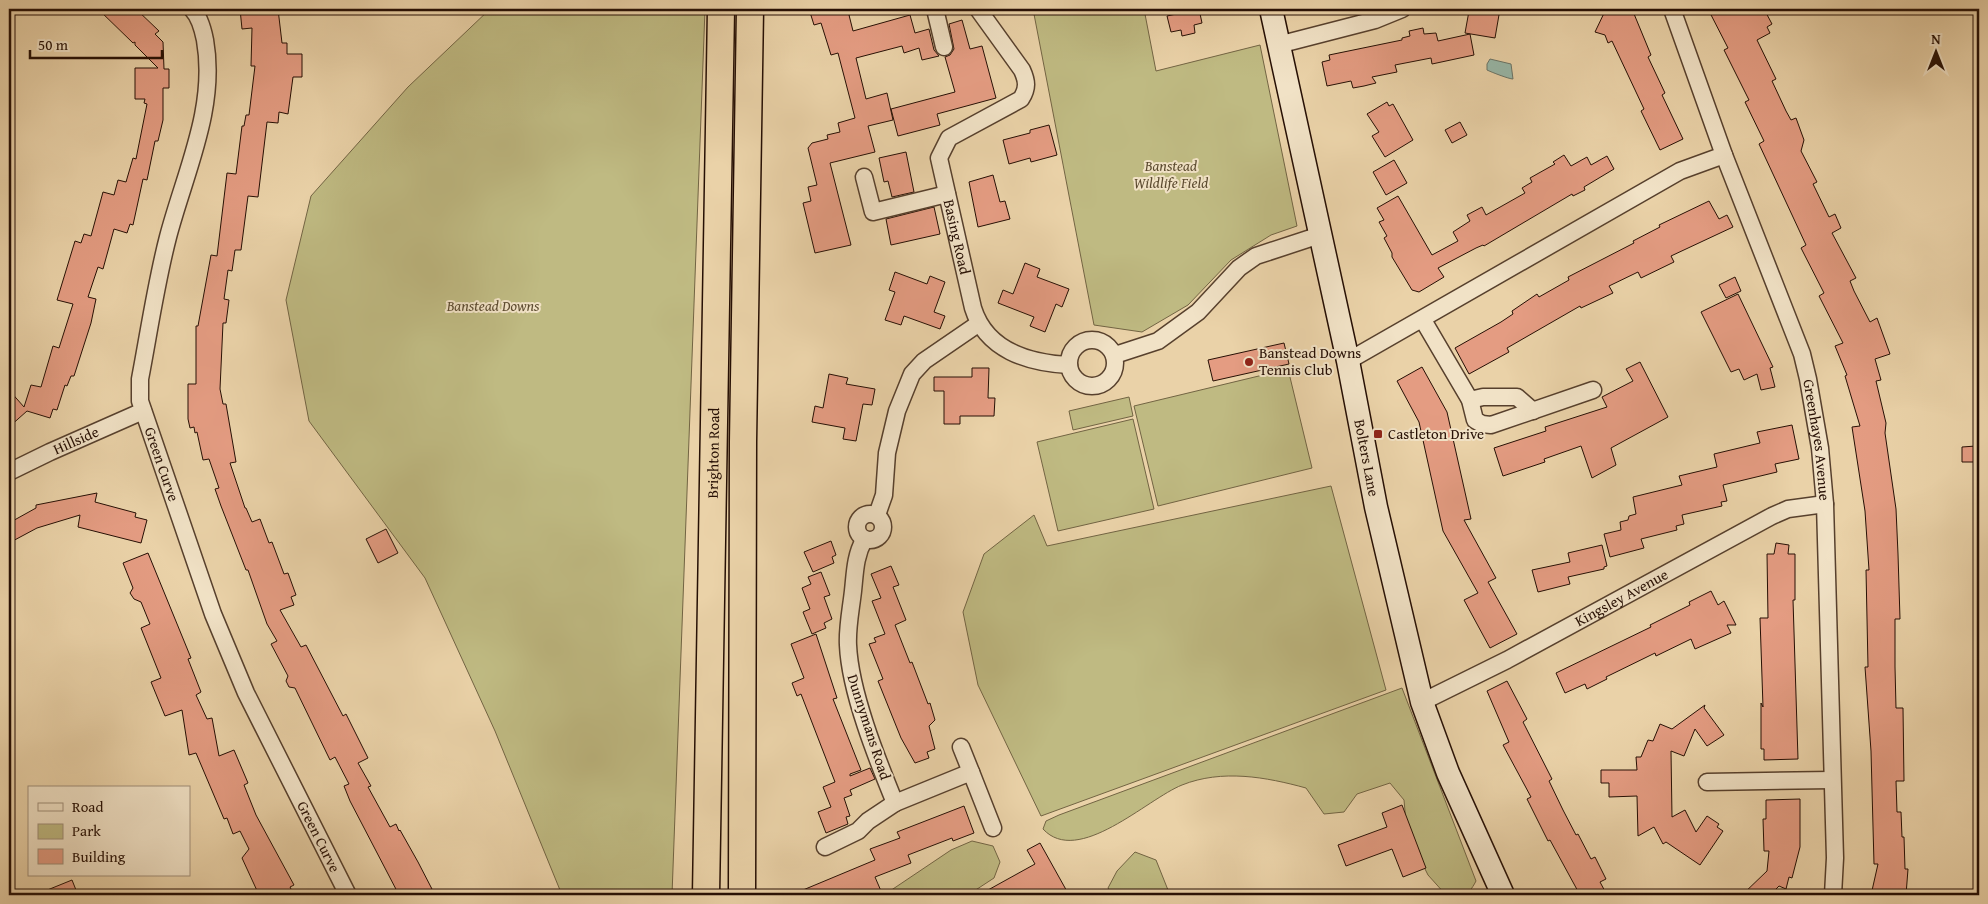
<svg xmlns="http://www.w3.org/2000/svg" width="1988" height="904" viewBox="0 0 1988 904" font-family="'Gentium Book Plus',serif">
  <rect width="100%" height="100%" fill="#ead2a8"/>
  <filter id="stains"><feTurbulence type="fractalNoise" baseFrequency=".004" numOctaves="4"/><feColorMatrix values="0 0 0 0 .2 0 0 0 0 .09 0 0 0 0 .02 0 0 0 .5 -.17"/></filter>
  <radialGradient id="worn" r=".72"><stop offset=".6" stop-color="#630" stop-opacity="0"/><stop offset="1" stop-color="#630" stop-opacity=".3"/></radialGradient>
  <!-- green -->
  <path fill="#bfba82" stroke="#726443" d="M490,9h215l-33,886h-110l-67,-164 -70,-153 -116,-157 -23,-121 25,-104 97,-109z
    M1033,9h111l12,62 104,-26 37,181 -26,9 -40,25 -43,45 -46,27 -48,-7z
    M1288,369l24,99 -154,38 -24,-100z
    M1129,397l4,19 -60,14 -4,-19z
    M1133,419l21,90 -96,22 -21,-89z
    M1331,486l55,204 -345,126 -63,-131 -15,-73 21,-58 50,-39 13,31z
    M1402,688l74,193c-9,17 -12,14 -30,14l-18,-20 -21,-42 -3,-33 -14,-17 -33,11 -13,18 -20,2 -18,-26c-40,-11 -84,-19 -124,-3 -35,14 -104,82 -139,44l3,-8 13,-6z
    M972,841l21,5 7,16 -6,16 -26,17h-84l67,-45z
    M1135,852l21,8 14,35h-58l-4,-7 9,-17z"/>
  <!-- water -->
  <path fill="#98b8a9" stroke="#6a7467" d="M1490,59l21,5 2,15c-4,0 -22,-7 -26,-9v-6z"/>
  <!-- building -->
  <path fill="#e49c82" stroke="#260f04" d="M98,9h38l23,22 -4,3 8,8 1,27h5v19h-6v32l-5,21h-3l-8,39 -4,-1 -10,46 -3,-1 -3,9 -13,-4 -11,40 -5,-2 -10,30 8,2 -5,24 -17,53h-3l-4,10 -2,-1 -8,25 -4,-1 -3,9 -23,-7 -18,16v-37l15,17 7,-22 10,2 12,-41 6,2 14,-44 -16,-4 18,-59 6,2 3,-9 7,2 12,-44 11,3 4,-15 8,2 7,-24 3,1 11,-55 -3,-1 1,-4h-10v-31h23l-23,-23v-3l-2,1z
    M240,9h38l4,34h5v11h15v23h-9l-5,37 -9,-2 -1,11 -11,-1 -9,75 -10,-1 -7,54h-6l-3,21 -4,-1 -4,29 5,1 -3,23h-3l-3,66 3,15h3l10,58 -6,1 15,45h1l6,14 8,-3 9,24 3,-1 12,32 4,-1 8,22 -5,2 3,8 -14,5 21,37 5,-2 37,71 3,-2 22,44 -10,5 13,23 -3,1 22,40 6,-3 3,7 1,-1 18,32 15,29 -8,4h-26l-49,-94 -6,-15 5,-2 -14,-27 -5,3 -35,-72 -6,-1 -3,-6 2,-5 -17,-32 6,-3 -10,-17 -19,-54h-2l-25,-64 -6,-17 4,-1 -10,-29 -6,1 -6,-28 -2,1 -1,-6 -4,1 -2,-9v-35h8v-58h2l13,-71 6,1 10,-83 9,1 6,-48h2l2,-11h3l6,-49h-4l1,-38 -10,1z
    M809,9h48v3l-8,3 4,16 57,-16 5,18 14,-4 5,21 5,6 -17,4 -3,-12 -15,5 -2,-7 -46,12 10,41 21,-6 6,27 -25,6 7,26 -45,11 21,82 -36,8 -12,-50 8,-2 -3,-14 9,-2 -9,-37 4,-5 16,-4 -1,-4 13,-3 -2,-9 17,-5 -17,-65 -7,2 -10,-32 -7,2z
    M1199,9l3,14 -8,2 1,8 -13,3 -1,-6 -10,2 -4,-16z
    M1475,9h25l-5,29 -30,-5 4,-22 6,1z
    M1606,9h26l19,46 -3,2 17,36 -3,2 21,44 -23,11 -19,-39 3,-2 -32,-68 -4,2 -3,-8 -10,-3z
    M1708,9h56l8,15 -5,3 3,6 -13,7 19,39 -4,2 14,30 5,9 5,-2 8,22 -3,11 16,31 -4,2 16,33 6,-3 6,14 -9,5 24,45 -6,3 4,10 16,31 7,-4 13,36 -15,5 6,21 -5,1 10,42 -1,10 11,76 2,45 2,65h-5v48l1,41h7l1,73h-8l1,31h4l1,25h2l1,32h3l-2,26h-35l7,-31h-4l-3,-113 -6,-84h3l-2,-97h3l-4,-59 -13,-84 8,-1 -15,-50 2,-1 -12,-29 8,-3 -24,-47 5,-3 -23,-45 5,-3 -47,-101 5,-3 -19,-39 4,-2 -25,-50 4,-2z
    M962,20l8,29 12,-3 14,52 -59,16 3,11 -42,11 -7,-27 64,-17 -10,-35 5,-2 4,-6 -5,-25z
    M1423,28l1,6 12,-1 2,8 32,-7 4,21 -42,9 -1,-6 -36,7 2,7 -25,5 4,6 -12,3 -11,2 -2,-7 -24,5 -5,-24 8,-2 -1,-5 73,-15v-2l8,-2 -1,-5z
    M1387,102l2,4 4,-2 20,36 -28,17 -13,-21 7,-4 -12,-18z
    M1460,122l7,13 -15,8 -7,-13z
    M1049,125l8,30 -26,7 -1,-4 -21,6 -6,-24 27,-7v-3z
    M906,152l8,40 -22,5 -4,-16 -4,1 -5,-24z
    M1564,155l7,11 16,-9 4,8 16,-9 7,13 -30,18 1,3 -12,6 -1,-2 -88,52 -1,-1 -7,3 -38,20 6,9 -25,15 -7,-2 -20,-33v-4l-8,-15 3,-2 -8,-14 5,-2 -7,-12 21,-12 34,59 26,-14 -5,-9 17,-11 -3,-6 15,-8 4,8 39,-22 -3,-5 10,-6 -2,-4 25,-14 -2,-2z
    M1394,160l13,23 -21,12 -13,-23z
    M993,175l7,27 5,-1 5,18 -32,8 -9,-45z
    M1709,201l10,18 8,-4 6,12 -62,29 3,6 -33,16 -3,-6 -29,14 4,7 -32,15 -1,-2 -73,42 2,4 -40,22 -14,-26 46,-26 12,-8 -1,-3 25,-17 2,3 30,-17 -1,-3 66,-34 -1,-2 27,-14 -1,-2z
    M934,207l6,27 -49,11 -5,-26z
    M1025,263l15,6 -3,8 32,12 -7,18 -6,-3 -11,28 -15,-6 4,-9 -36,-14 5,-13 10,4z
    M895,272l32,12 3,-8 15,6 -11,30 11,4 -5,13 -36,-13 -3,9 -16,-5 10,-28 -6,-2z
    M1735,277l6,14 -15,7 -7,-13z
    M1738,294l35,73 -3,1 5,19 -14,3 -4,-16 -13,6 -5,-11 -8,3 -30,-60z
    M1284,343l5,21 -76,17 -5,-21z
    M1640,362l28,55 -57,31 5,17 -24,13 -11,-32 -37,13 1,3 -42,14 -9,-28 52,-17 -1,-4 62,-20 -5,-10 31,-16 -7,-12z
    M1422,367l25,45 24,107 -7,1 32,58 -8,4 29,52 -27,14 -26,-48 14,-7 -35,-62 -24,-109 -22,-41z
    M972,368h17l-1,30h7l-1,18h-34v8h-16v-33h-10v-14h38z
    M829,374l19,4 -2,6 29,5 -3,16 -9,-1 -7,37 -13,-2 2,-11 -33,-6 3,-16 8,2z
    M1792,425l7,34 -24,5 2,8 -54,13 4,16 -6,1 1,4 -40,9 2,9 -8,2 1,4 -36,9 3,9 -34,9 -6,-23 17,-4 -1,-8 8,-2 1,-4 7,-2 -3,-17 49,-12 -3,-9 38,-9 -3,-13 46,-11 -3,-11z
    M1976,446l1,16h-15v-15z
    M97,493l-2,9 41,11 -1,4 12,3 -6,23 -63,-16 2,-12 -43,13 -28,15v-20l27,-15v-3z
    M386,529l12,24 -20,10 -12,-24z
    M831,541l5,14 -4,2 2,6 -21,9 -9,-20z
    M1776,543l13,2 -1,9h7v46h-2l5,159 -34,1v-11h-3v-46l2,4 -3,-89h8l-1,-64h7z
    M1602,545l5,21 -3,1v2l-36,8 2,7 -32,8 -6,-22 38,-8 -2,-9z
    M148,553l43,105 -3,1 13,33 -5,3 11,24 5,-1 7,38 15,-6 14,33 -4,2 12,30 38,70 -4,2 4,8h-35l-17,-37 7,-9 -9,-18 -7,3 -6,-16 -3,1 -28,-66 -7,2 -7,-45 -17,6 -14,-34 10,-4 -20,-50 9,-4 -9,-22 -7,-3 -4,-6 3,-5 -10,-25z
    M891,566l8,19 -6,2 13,33 -11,5 15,38 2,-1 16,42 2,-1 5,17 -6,6 6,23 -8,3 2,6 -14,5 -14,-25 -23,-57 5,-2 -14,-35 7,-2 -2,-4 11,-4 -13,-33 9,-3 -10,-24z
    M821,572l9,23 -6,2 8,22 -8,4 2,5 -14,6 -9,-22 7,-3 -8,-21 9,-4 -3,-7z
    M1711,591l7,14 6,-4 12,24h-9l4,8 -36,16 -4,-10 -35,17 -1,-3 -49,24 1,2 -20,10 -2,-5 -20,9 -9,-20 95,-46 -1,-2 40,-20 -1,-3z
    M816,634l21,64 -4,1 28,71 -11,4v2l20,-8 5,11 -25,11 2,5 -8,3 6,18 -4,1 2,7 -22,9 -8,-21 13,-5 -8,-20 12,-5 -34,-88 -4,2 -5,-13 12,-5 -13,-34z
    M1507,681l20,38 -4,3 29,57 -3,2 14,29 13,25 2,-1 13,25 4,-2 11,22 -6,3 7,13h-27l-30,-55 -2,1 -21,-42 4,-2 -28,-52 6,-3 -22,-51z
    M1705,705l-1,3 20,27 -17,11 -12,-17 -11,27 -13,-5 1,66 13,-7 11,22 11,-16 12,8 -2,3 6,4 -23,34 -34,-23 -3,2 -9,-17 -16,9 -1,-40 -28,1v-14h-8v-13h36l-1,-13h5l7,-17 5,1 7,-17 12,5z
    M1800,799v48l-8,31 -3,-1 -3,12 -7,-3 -9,9h-28l25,-24 2,-20h-5l-1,-32h3v-19z
    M1402,805l24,63 -23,9 -11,-28 -46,17 -8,-21 49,-18 -5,-14z
    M964,806l10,27 -21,8 -1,-3 -44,17 3,8 -36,14 6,14 -12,4h-78l84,-35 -5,-11 30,-11 -3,-6z
    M1040,843l29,52h-90l56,-31 -8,-14z
    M72,880l6,15h-43z"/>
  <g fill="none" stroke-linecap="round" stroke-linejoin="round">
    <!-- minor casing -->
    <g stroke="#57402d" stroke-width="19">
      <g id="minor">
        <path id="s1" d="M192,9c8,8 11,21 13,31 12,68 -20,132 -37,197 -12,46 -19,95 -28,142v22l73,213 33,79 102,202"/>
        <path d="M935,9l9,38"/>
        <path id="s2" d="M978,9l44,61c5,11 6,18 -1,29l-72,39 -10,20 34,150c13,42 55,55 96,57"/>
        <path id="s3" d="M1672,9l52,146 78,199 6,25 12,69 5,56 10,354 -2,37"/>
        <path d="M1278,45l97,-25 27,-11"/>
        <path d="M864,177l9,35 74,-18"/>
        <path d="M1423,320l47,80 5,20 7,4 9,1 102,-35"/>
        <circle cx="1092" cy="363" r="23"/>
        <path d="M1115,355l43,-14 40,-29 41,-44 17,-12 64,-21"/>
        <path d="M1348,361l332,-190 44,-16"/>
        <path d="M1470,400l13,-3h34l16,14"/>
        <path id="s4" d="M9,472l41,-20 93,-41"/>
        <circle cx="870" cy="527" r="13"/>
        <path d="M877,515l7,-20 3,-42 10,-42 15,-37 12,-13 54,-37"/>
        <path id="s5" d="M1422,702l85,-42 265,-144 16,-7 37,-5"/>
        <path d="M961,747l10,25"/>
        <path d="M1707,782l125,-2"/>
        <path d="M895,803l76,-31 22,56"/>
        <path d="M825,847l33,-16 10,-10 27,-18c-18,-44 -45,-111 -47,-158 -1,-17 3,-36 5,-54 2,-18 2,-35 11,-51"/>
      </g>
    </g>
    <!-- secondary casing -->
    <g stroke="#260f04" stroke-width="25">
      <g id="secondary">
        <path id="s6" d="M1271,9l77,352 28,146 46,195 26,71 55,122"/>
      </g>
    </g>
    <!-- trunk casing -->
    <g stroke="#260f04" stroke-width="29">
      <g id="trunk">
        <path id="s7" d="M706,895l15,-886"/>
        <path d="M742,895l1,-453 7,-433"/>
      </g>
    </g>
    <!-- minor -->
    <use href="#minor" stroke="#f1e2c6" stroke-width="16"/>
    <!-- secondary -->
    <use href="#secondary" stroke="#f1e2c6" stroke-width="22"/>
    <!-- trunk -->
    <use href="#trunk" stroke="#ead2a8" stroke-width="26"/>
  </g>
  <!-- markers -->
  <g fill="#8f2418" stroke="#f1e2c6" stroke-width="2">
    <circle cx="1249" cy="362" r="5"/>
    <rect x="1373" y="429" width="10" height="10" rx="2.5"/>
  </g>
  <g text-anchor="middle" stroke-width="4" stroke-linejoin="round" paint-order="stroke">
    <!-- park labels -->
    <g font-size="15" font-style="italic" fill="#5c4b30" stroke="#f1e2c6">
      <text x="1171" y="171">Banstead<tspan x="1171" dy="17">Wildlife Field</tspan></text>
      <text x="493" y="311">Banstead Downs</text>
    </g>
    <!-- street labels -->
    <g font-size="15" fill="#260f04" stroke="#f1e2c6">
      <text dy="5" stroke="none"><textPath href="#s2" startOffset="291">Basing Road</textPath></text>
      <text dy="5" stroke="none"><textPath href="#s4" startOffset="74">Hillside</textPath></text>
      <text dy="5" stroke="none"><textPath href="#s3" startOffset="456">Greenhayes Avenue</textPath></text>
      <text dy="5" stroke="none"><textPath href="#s7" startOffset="442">Brighton Road</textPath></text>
      <text dy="5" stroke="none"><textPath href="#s6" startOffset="459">Bolters Lane</textPath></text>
      <text dy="5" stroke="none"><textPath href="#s1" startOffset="470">Green Curve</textPath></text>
      <text dy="5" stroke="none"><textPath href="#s5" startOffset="225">Kingsley Avenue</textPath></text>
      <text transform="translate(869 727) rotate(72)" y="5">Dunnymans Road</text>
      <text dy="5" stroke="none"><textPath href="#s1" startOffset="875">Green Curve</textPath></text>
    </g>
    <!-- poi labels -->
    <g font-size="15" fill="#260f04" stroke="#f1e2c6" text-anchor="start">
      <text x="1259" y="358">Banstead Downs<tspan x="1259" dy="17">Tennis Club</tspan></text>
      <text x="1388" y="439">Castleton Drive</text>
    </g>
  </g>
  <!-- margin -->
  <rect width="1988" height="904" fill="none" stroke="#ead2a8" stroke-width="30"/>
  <rect x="10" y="10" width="1968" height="884" fill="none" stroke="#260f04" stroke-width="2.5"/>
  <rect x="15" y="15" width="1958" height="874" fill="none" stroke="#260f04"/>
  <!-- legend -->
  <rect x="28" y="786" width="162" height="90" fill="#f1e2c6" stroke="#a08e78"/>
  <rect x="38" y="803" width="25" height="8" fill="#f1e2c6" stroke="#a08e78"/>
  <text x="72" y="812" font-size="15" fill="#260f04">Road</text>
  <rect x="38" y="824" width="25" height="15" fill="#bfba82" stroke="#a08e78"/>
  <text x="72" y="836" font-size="15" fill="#260f04">Park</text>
  <rect x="38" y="849" width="25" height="15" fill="#e49c82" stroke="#a08e78"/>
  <text x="72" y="862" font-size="15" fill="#260f04">Building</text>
  <!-- north arrow -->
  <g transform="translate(1936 52)" stroke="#f1e2c6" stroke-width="4" paint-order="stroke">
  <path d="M0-4L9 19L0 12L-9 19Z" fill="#260f04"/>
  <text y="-8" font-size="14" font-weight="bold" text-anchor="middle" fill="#260f04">N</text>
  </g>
  <!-- scale -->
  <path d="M30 50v8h132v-8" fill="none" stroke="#260f04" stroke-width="2.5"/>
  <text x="38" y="50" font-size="15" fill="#260f04" stroke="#f1e2c6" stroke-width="4" paint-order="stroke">50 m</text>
  <rect width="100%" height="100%" filter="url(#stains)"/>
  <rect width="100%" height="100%" fill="url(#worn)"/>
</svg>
